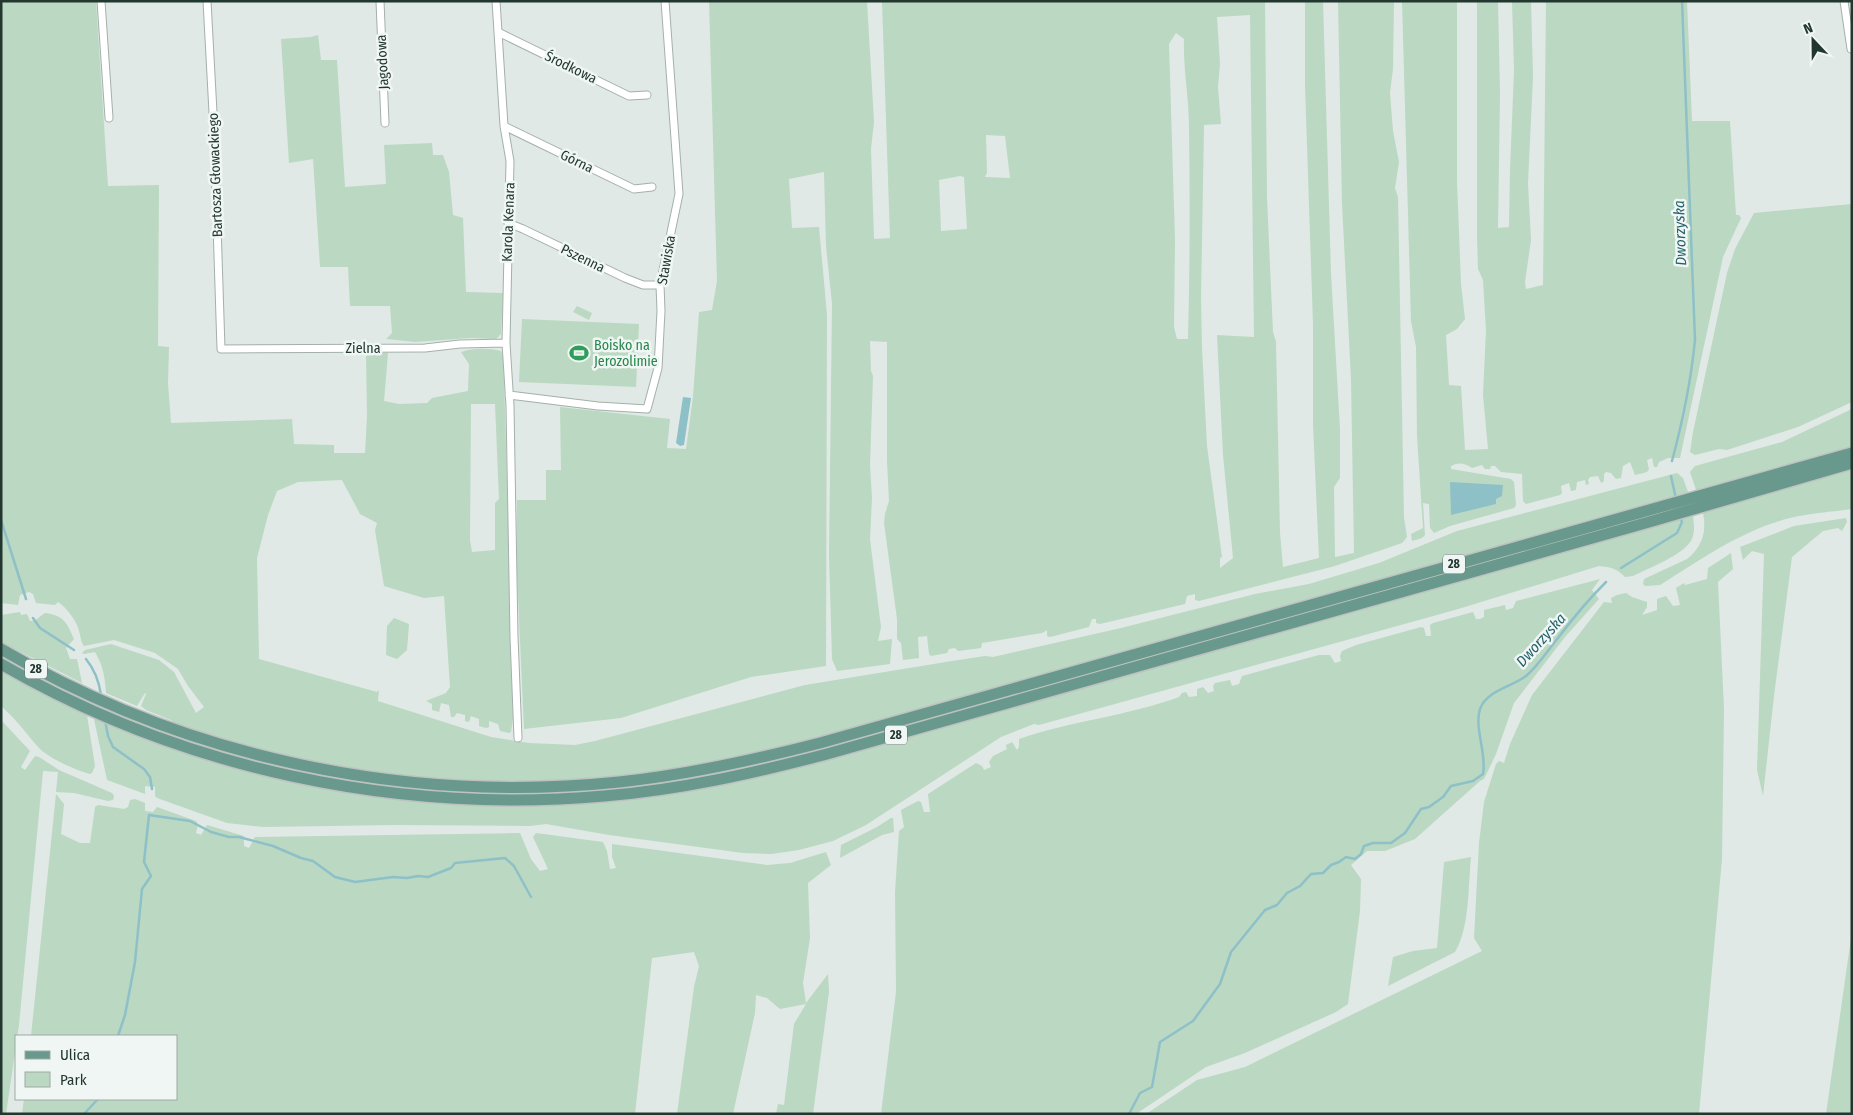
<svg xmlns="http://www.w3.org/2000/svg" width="1853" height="1115" viewBox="0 0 1853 1115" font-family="'Fira Sans Condensed',sans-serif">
  <rect width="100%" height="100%" fill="#e0e9e5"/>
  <!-- green -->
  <path fill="#bbd8c2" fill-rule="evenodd" d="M1,1h95l12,185 51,-1 -1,161 11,1 -1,36 3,40 121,-4 2,25 40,1v8h31l2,-37 -1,-63h22l-4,48 15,3 28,-1 5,-5 36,-7 1,-27 -8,-12c13,-4 27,-4 40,-1l2,5c5,121 6,242 10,362l-2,14 -2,1 -9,-2 -2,-7 -9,-3v6l-3,1 -7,-2v-7l-8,-3 -2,6 -4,-1v-6l-8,-2 -3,4h-3l-2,-12 -8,-2 -2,9 -7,-2v-6l-6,-3 20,-8 4,-6 -6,-91 -20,2 -40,-12 -9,-56 2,-7 -17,-9 -18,-34 -44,2 -21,9 -9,24 -11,43 2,101 118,33 2,-2 -1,11 113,36 38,6 46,2 20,-4 210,-56 147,-24 33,-5 8,1 128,-29 134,-34 54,-10 70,-21 78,-32 220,-58 6,5 5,14 -827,235c-79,20 -159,41 -240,49 -87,9 -173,6 -260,-6 -64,-8 -128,-28 -190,-47l2,-2 -27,-11 -5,-4 5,-12 -1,-1 -8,13 -31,-13c-1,-15 -3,-28 -11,-41l-11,2 -2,-1 3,-3 26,-6 48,16 15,12 22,41 8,-6 -16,-21 -10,-17 -23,-16 -41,-13 -30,6c-4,-5 -3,-10 -5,-15 -2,-10 -13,-24 -21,-29l-3,3 -19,-2 -3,-9 -4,-2 -9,3 -2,10 -17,-2zM471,404h24l4,95 -4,4v47l-23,2 -2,-12z
    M709,1h158l7,121 -3,27 3,90 16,-1 -8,-237h383l2,197 6,134 3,10 4,191 3,34 36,-9 -6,-133v-100l-8,-240v-84h18l8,273 9,155v49l-6,9 1,70 19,-4 -3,-174 -9,-175 -4,-203h56l-1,68 -3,24 3,38 6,31 -4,26 3,9 6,321 3,19 -5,6 -67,23 -136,35 -4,-1v-6l-8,2 -2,8 -85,20 -4,-1v-4h-4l-3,8 -39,10 -3,-1v-6l-5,3 -60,10 -1,5 -23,3 -3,-3 -6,1 -2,4 -16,3 -2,-2 -2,-18 -9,1 1,21 -16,2 -2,-17 -4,-4v-20l-13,-96 1,-9 4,-13 -2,-40v-119l-17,-1 1,30 2,5 -3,89 2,33 -2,41 11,88 -3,14 14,-2 -2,25 -53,7 -5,-12 -3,-103 3,-252 -6,-58 -2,-74 -35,7 3,49 27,-1 8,88 -1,351 -75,11 -130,41 -97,11 -7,-156v-73h29v-30h15l-1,-63 110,12 -3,29 19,1 7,-52 6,-85 13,-2 5,-29zM1250,15l4,322 -37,-2 6,120 10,103 -13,10v-10l2,-1 -15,-111 -5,-98 -1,-50 3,-173 17,-1 -3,-37 2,-23 -3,-47zM1176,33l8,6c-1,30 5,58 5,88 1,70 1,142 -1,212h-11l-3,-12 1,-87 -6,-196zM986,135l19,1 5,42 -25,-1 2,-4zM960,176l4,1 3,52 -26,2 -2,-51z
    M1402,1h55v180l4,103 4,35 -8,10 -11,6 3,50 12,1 4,64 23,-1 -5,-54 3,-65 -3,-50 -5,-11 -1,-33v-235h21l2,93 -2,134 11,-1 1,-56 4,-101 -2,-69h19l2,76 -5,106 3,57 -6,42 1,7 17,-4 3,-284h141l5,120h38l6,94h3l2,3 -18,39 -43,201h-12l-9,4 -2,5h-3l-2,-9 -5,2 2,9 -2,3 -12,3 -5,-13 -7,4 -2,12 -5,1 -5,-6 -5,-1 -2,2v7l-3,2 -3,-7 -8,1 -2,3 1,4 -3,1 -1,-5 -8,2 -1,8 -5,1 -2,-8 -8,3 1,7 -2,2 -34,9 -3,-3 -1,-27 -21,-2 -6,-6h-4l-1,3h-5l-3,-4 -10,3c-7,-5 -13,-6 -21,-2v3l60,10 3,3 2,23 -2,3 -64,18 -16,7 -4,-5 -1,-24 -6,-1 2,32 -3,3 -10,3 -1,-7 12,-6 -6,-92 -1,-89 -5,-26z
    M318,35l3,25h16l8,127 41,-3 -2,-39 48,-2 1,12h10l6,17 4,43 10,3 3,74 37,1 -2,41 -5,5 -26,-1 -55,4 -29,-3 6,-6 -2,-27h-40l-2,-39h-28l-7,-108 -24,4 -8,-124 30,-2z
    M1852,204v198l-54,25 -71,23 -8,-1 -24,6 -5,-3 3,-20 34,-159 8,-24 19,-36z
    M577,306l15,7 -3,7 -16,-8z
    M522,319l117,5 -3,63 -117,-5z
    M1852,409v38l-156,43 -6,-18 5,-6 87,-24z
    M1852,468v41c-20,3 -42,4 -62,9 -48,12 -88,41 -130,67l-15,1 -2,-2 1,-5 43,-20c15,-12 20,-27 16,-46z
    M1693,516c1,9 2,15 -1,23 -8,16 -43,29 -59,37l-8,1c-8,-8 -14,-10 -26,-11l-144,44 -416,115 -5,-1 -33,13 -135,88 -33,16 -34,9 -28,4 -28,-1 -134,-18 -63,-11 -16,2 -135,-1 -132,2 -36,-4 -70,-25 -2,-2v-9l-10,-1v8l-38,-14 -13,-61c32,12 64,25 96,36 16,5 34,9 51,14 127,34 259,45 390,31 64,-7 127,-23 189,-38z
    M1846,518l1,4 -5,9 -4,-3 -15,3 -31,26 -18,139 -11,100 -6,-26 7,-216 -12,-3 -9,9 -3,-13 54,-21z
    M1731,553l2,16 -15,13 6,127 -2,150 -23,255h-553l51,-34 48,-13 237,-116 -8,-13 5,-95 5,-41 12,-38 3,-3 5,2 6,-19 22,-49 72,-93 8,1 -1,-5 6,-3 9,-2 6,4 15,5v5l-5,8 15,-5v-11l9,-3 7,10 7,-1 -4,-17 8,-5 1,2 22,-6 1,-11z
    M1600,579l-8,11 7,9 -34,38 -51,66 -18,51 -12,25 -4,2 -65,58 -30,12h-18l-16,14 10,14 -1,32 -12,93 -12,8 -91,41 -39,14 -70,47h-255l15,-122 -1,-100 4,-61 5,-4 -3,-17 17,-9 3,1 3,10h6l-2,-18 48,-31 6,3 2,4 7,-3 -2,-5 4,-6 14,-7 -1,-4 6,-3 5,8 2,-3v-8c52,-18 108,-23 160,-42l3,-4 4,-1 3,5 8,-1v-7l6,-2 5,6 6,-2 -1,-5 2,-3 15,-3 2,6 7,-2 3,-8 77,-21h11l5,8 6,-2 -1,-5 2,-5 14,-6 65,-18 3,1 2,8h5l-1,-11 3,-2 40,-11 3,7h4l4,-2v-7l21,-5 1,5 7,-2 3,-7z
    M20,612l1,3 6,-1 3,7c7,1 9,-5 15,-8 19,3 21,8 29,26l-8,9 4,11h7l5,24 -81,-41v-27z
    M394,618l15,6 -2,26 -10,9 -11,-4 1,-29z
    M1,670l24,14 62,31 8,51 -3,7 -2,1c-15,-4 -42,-16 -52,-27 -12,-14 -23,-29 -37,-41z
    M1,720l29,31 -9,16 4,3 10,-14 4,1 20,13 53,23 2,3 -1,4 -5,1 -34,-8 -18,-1 2,-20 -15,-1 -24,254 -13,89h-5z
    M56,794l8,10 -3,30 19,9h10l5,-36 3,-2 26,4 4,-2 2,-7 5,-1 10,4v8l8,1 4,-5 39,14 2,3 -2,9 5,2 6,-10 37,11v10l5,2 6,-11 265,-4 11,26 9,12 8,-2 -15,-32 3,-4 67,9 4,9 3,18 6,-1 -4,-11v-13l155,21 23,-2 36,-11 5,13 -23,18 2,55 -7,45 3,20 22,-29 1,18 -16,122h-37l2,-10 6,1 10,-81 12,-20 -26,5 -13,-11 -11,-3 -1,18 -22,101h-56l17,-127 5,-21 -5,-14 -42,6 -17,156h-613l2,-15h152v-63h-145z
    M891,818h2l1,14 -12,3 -42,23 1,-13 36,-18z
    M1471,857c-3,29 -1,70 -16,95l-67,34 5,-29 20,-6 24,-3 7,-86z
    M1852,931v183h-26z"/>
  <!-- water -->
  <path fill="#8ec0c8" d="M683,397l8,1 -7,47 -4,1 -4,-3z
    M1450,482l53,3 -1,11 -6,3v5l-45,11z"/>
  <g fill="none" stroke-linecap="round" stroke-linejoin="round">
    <!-- stream -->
    <path stroke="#8ec0c8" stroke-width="2.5" d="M1672,461c11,-41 19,-80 23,-121l-13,-339
      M1671,476l5,23
      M1,520l25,79
      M1621,568l56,-35 5,-11 -2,-5
      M33,618l7,10 34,22
      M86,659c9,11 13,22 15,36
      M105,720l3,16 5,11 31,22 6,8 2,12
      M118,1036l7,-21 10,-53 7,-73 9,-13 -7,-14 5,-47 41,6 21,11 18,5h10l34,9 28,12 12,3 22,16 20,5 38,-5 14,1 11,-2 10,1 23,-9 4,-5 50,-5 9,8 17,31
      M84,1114l14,-15
      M1129,1114l11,-21 12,-6 8,-45 33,-21 27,-37 11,-32 34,-42 12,-5 10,-12 13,-7 11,-12 12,-1 8,-8 8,-3 7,-5 9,2 6,-5 3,-8 9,-3h18l14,-10 16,-24 8,-2 14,-10 8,-11 22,-5 10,-7c4,-20 -9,-46 -3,-65 7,-19 32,-22 46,-33 12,-10 22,-26 32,-38 15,-20 31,-39 48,-56"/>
    <!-- street casing -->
    <g stroke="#a4b0ab" stroke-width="9">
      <path id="street" d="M101,1l8,117
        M207,1l7,130 7,218 204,-1 35,-4 46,-1
        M380,1l5,122
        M496,1l8,125 6,35 -4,182 4,63 4,231 4,101
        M1844,1l7,48
        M498,32l131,64 18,-1
        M504,126l130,63 18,-2
        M508,223l15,6 102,49 18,7h17
        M509,395l89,11 49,3 11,-41 3,-57 -1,-26 19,-91 -14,-193"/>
    </g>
    <!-- primary casing -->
    <g stroke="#bdc3c1" stroke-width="14">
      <path id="primary" d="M1,649c185,109 406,155 618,133 68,-7 135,-22 201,-39l1032,-290
        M1,664c181,105 395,150 603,132 76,-6 150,-23 223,-42l822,-232 203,-59"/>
    </g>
    <!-- street -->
    <use href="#street" stroke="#fff" stroke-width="7"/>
    <!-- primary -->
    <use href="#primary" stroke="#69998c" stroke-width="11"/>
  </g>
  <!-- icons -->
  <defs>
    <g id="stadium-bare" transform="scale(1.5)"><path d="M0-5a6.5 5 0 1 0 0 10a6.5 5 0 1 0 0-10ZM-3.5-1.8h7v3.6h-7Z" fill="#2e9e5b" stroke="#f0f6f3" stroke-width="2.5" paint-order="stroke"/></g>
  </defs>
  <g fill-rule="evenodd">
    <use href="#stadium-bare" x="579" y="353"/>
  </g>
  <g text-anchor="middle" stroke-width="5" stroke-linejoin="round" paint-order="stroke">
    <!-- shield labels -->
    <g fill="#f0f6f3" stroke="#60706b" stroke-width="1">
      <rect x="1443" y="554.5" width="22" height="19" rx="4"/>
      <rect x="25" y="659.5" width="22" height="19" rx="4"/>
      <rect x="885" y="725.5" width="22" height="19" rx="4"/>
    </g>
    <g font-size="12" font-weight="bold" fill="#233731">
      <text x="1454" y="568">28</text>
      <text x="36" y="673">28</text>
      <text x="896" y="739">28</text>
    </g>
    <!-- street labels -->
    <g font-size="14" fill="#233731" stroke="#f0f6f3">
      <text transform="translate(382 62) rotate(-93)" y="5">Jagodowa</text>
      <text transform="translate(571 67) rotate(26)" y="5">Środkowa</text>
      <text transform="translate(577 161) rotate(26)" y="5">Górna</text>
      <text transform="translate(215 175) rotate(-92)" y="5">Bartosza Głowackiego</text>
      <text transform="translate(508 222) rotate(-88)" y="5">Karola Kenara</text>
      <text transform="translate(583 258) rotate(26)" y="5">Pszenna</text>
      <text transform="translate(666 260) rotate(-80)" y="5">Stawiska</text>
      <text x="363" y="353">Zielna</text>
    </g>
    <!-- leisure labels -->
    <g font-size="14" fill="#27864d" stroke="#f0f6f3" text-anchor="start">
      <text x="594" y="350">Boisko na<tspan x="594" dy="16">Jerozolimie</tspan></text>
    </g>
    <!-- water labels -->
    <g font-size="15" font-style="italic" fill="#25616b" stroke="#f0f6f3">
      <text transform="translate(1680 233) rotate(-92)" y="5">Dworzyska</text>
      <text transform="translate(1541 640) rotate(-48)" y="5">Dworzyska</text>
    </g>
  </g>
  <!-- border -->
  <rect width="1853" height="1115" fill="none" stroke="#233731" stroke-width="5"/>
  <!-- legend -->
  <rect x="15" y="1035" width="162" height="65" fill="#f0f6f3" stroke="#9eaaa5"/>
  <rect x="25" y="1051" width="25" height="8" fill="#69998c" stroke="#9eaaa5"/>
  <text x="60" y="1060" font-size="15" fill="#233731">Ulica</text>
  <rect x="25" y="1072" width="25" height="15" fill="#bbd8c2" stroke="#9eaaa5"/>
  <text x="60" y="1085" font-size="15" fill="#233731">Park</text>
  <!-- north arrow -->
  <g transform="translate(1813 40) rotate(338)" stroke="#f0f6f3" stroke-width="4" paint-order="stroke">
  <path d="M0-4L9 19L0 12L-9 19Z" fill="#233731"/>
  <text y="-8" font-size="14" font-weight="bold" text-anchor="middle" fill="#233731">N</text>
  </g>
</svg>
